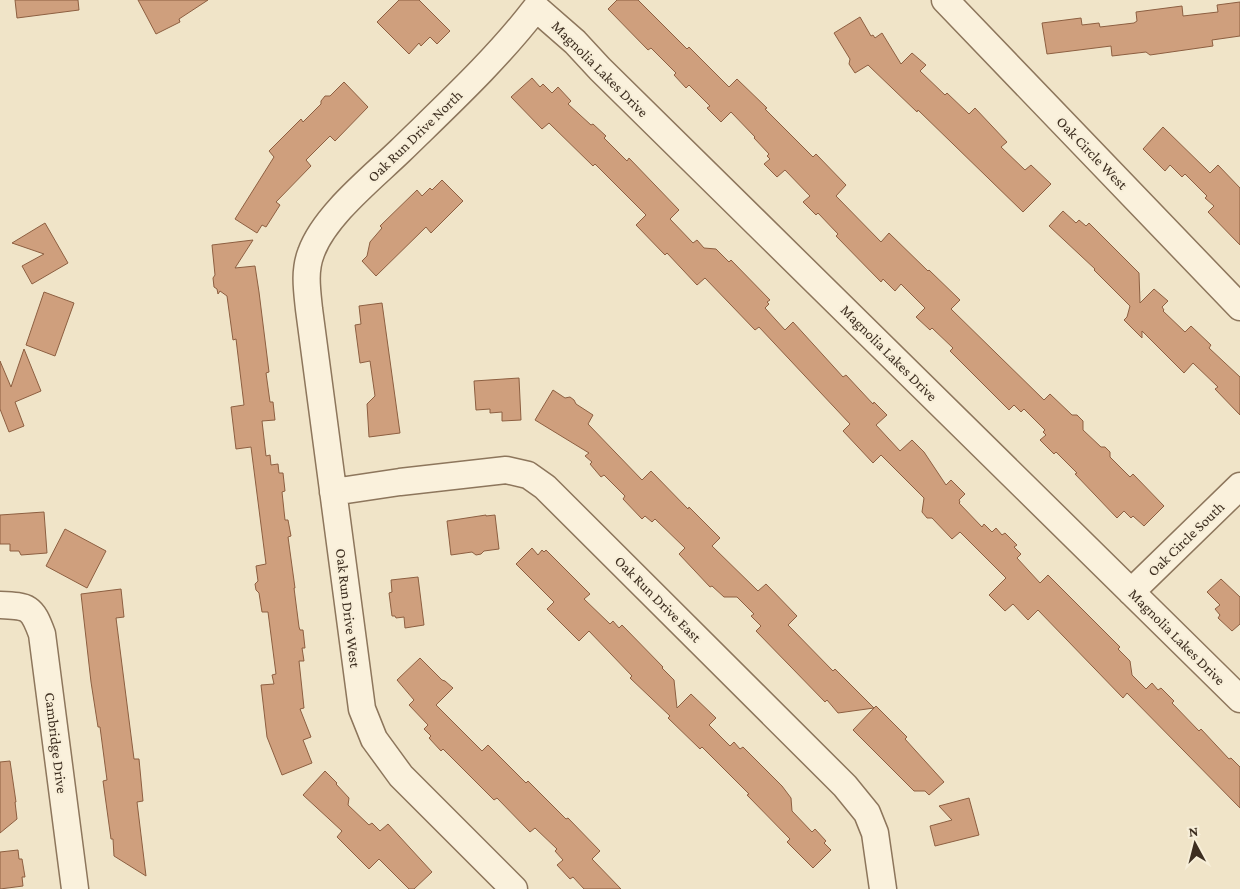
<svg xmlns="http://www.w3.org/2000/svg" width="1240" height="889" viewBox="0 0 1240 889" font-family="'Crimson Pro',serif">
  <rect width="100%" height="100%" fill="#f0e4c8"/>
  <!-- building -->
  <path fill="#cf9f7d" stroke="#8d5f41" d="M15,0h63l1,10 -62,8z
    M138,0h70l-29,19 1,3 -24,12z
    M399,0h20l31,31 -13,13 -7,-7 -9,9 -2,-3 -10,11 -32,-32z
    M617,0h21l49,49 2,-2 40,40 8,-8 30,29 -2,1 48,48 3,-3 30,31 -10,11 45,46 8,-9 39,38 1,-1 31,30 -9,9 93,91 6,-6 22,21h5l6,6v9l18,17h4l5,5v5l20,20 3,-3 31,32 -20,20 -11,-10 -2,2 -7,-7 -7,7 -42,-44 2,-1 -21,-21 -2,2 -14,-14 6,-5 -3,-3 2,-2 -21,-21 -3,3 -7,-7 -5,5 -59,-59 3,-3 -21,-20 -2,2 -14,-13 9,-9 -24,-24 -6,7 -12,-12 -2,3 -45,-46 2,-2 -20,-21 -2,2 -13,-13 7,-6 -25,-26 -8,7 -13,-13 6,-5 -3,-3 2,-2 -15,-16 1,-1 -24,-25 -10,10 -14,-14 3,-2 -21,-21 -3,3 -12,-13 2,-2 -25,-25 -3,2 -40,-41z
    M1240,2v34l-28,4 1,6 -63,9 -4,-3 -34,4 -1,-10 -64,8 -5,-31 39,-5 1,7 17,-2 1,4 34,-4 3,-2 -1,-9 46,-6 1,10 35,-4 -1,-7z
    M860,17l11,19 2,-1 2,3 7,-5 19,31 11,-11 14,12 -6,6 25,24 2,-2 22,21 6,-6 32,34 -6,5 24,23 6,-5 20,19 -28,28 -105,-102 -1,2 -49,-47 -13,8 -6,-9 1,-5 -16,-26z
    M532,78l8,9 3,-3 9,9 6,-6 13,14 -3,3 23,21 2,-1 13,12 -2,2 23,23 2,-3 50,52 -9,9 23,24 4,-3 7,8 12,1 13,13 2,-2 39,40 -3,2 2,2 -4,4 20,22 8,-8 50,55 3,-2 27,29 1,-2 13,13 -11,10 24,26 12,-11 12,12 22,33 5,-5 14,14 -6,6 1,2 -1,1 23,24 2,-3 8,8 4,-4 6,7 3,-2 12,12 -3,2 7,7 -4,4 23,25 8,-8 72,72 -2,2 12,12 2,14 14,14 6,-6 6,7 3,-2 13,13 -2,2 27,28 2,-2 28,30 2,-1 9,9v41l-113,-115 -4,5 -85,-88 -10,10 -15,-16 -8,7 -16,-16 17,-17 -46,-46 -8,7 -20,-21h-5l-5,-6 2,-14 -43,-43 -8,8 -30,-32 7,-7 -91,-97 -4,3 -50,-52 -8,7 -30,-32 -2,2 -29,-30 10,-10 -51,-51 -2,2 -44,-43 -7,6 -31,-32z
    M344,82l24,25 -33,34 -5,-5 -24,24 5,6 -35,36 4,3 -14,22 -4,-2 -5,8 -22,-14 39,-62 -5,-6 32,-32 2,3 18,-18v-3l4,-5h5z
    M1163,127l47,46 8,-8 22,23v57l-32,-33 6,-6 -9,-8 2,-2 -22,-22 -3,3 -12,-12 -5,6 -22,-22z
    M442,180l21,21 -32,32 -5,-6 -50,49 -14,-15 5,-5 3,-14 12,-14 -2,-2 37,-36 5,6 8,-8 2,2z
    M1063,211l13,12 3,-3 7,6 3,-3 50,50 1,30 14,-14 14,12 -6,6 2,3 -1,1 22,21 6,-6 20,19 -2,3 31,29v38l-25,-26 3,-2 -25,-24 -9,10 -42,-42v7l-18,-18 3,-3 3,-11 -36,-36 1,-1 -46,-43z
    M45,223l23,40 -36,21 -10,-18 22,-12 -32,-11z
    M253,240l-18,28 20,-2 4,26 10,80 -3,1 4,29h3l2,18 -13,1 4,35 4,-1 1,10 7,-1 1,9h4l2,18 -3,1 3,28h3l3,16 -3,1 7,51h-1l5,39 1,3h3l2,18h-3l2,13h-5l5,47 -4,1 11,28 -8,3 9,23 -30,12 -15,-38 -6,-52 13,-1 -2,-9 4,-1 -8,-62h-6l-3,-19 -3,-3 -1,-6 3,-3 -2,-15 10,-2 -15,-117 -15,2 -5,-42 13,-2 -8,-66 -3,1 -6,-44 -7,-5 -2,3 -1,-5 -3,-2 -1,-9 2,-3 -3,-30z
    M44,292l30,11 -19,53 -29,-11z
    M382,303l18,130 -31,4 -2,-33 8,-8 -5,-35 -10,2 -5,-38 6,-1 -2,-18z
    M24,349l17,42 -26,11 9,24 -15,6 -9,-23v-48l11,26z
    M519,378l2,42 -19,1v-9l-12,1v-4l-14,1 -2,-29z
    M553,390l12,8 5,-1 4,3 2,4 17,11 -5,9 54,56 9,-9 37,38 1,-2 31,31 -8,8 46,45 8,-7 31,32 -9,9 45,46 2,-2 39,39 2,-2 31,31 -2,2 39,43 -15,13 -4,-4h-11l-61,-61 21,-22 -36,5 -11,-13 -2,2 -69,-71 5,-5 -10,-10 3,-2 -17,-17h-13l-12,-11 -2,1 -31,-33 6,-6 -30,-29 -3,3 -7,-6 -3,3 -19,-20 2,-3 -21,-21 -3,2 -11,-13 2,-2 -7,-6 4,-3 -54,-33z
    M44,512l3,41 -26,2 -2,-4h-9v-7h-10v-29z
    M486,515v1l9,-1 4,34 -15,2 -3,3 -5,1 -4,-3 -21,3 -4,-34z
    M65,529l41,22 -19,37 -41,-22z
    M532,548l6,7 4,-5 2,2 2,-2 44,44 -6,5 26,25 3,-3 6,7 3,-3 41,42 -1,1 12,12 3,28 14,-14 25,24 -7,7 21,21 4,-4 6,7 3,-2 39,39 9,12 1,13 20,21 3,-3 11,12 -2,2 7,7 -18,18 -26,-26 3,-3 -43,-44 2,-1 -47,-47 -2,2 -32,-31 2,-2 -40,-38 2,-2 -43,-45 -10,10 -32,-32 7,-7 -38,-38z
    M418,577l6,48 -19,3 -1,-11 -8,1 -1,-2h-3l-3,-23 3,-1 -1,-12z
    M1221,579l19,18v27l-8,7 -14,-13 2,-3 -5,-6 5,-4 -13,-13z
    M121,589l3,28 -8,1 18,141h5l4,42 -6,1 9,74 -32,-20 -1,-17h-2l-8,-58 4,-1 -7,-53h-2l-7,-45 -10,-88z
    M420,658l22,22 3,1 8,7 -17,17 46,46 6,-6 38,38 2,-2 38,38 2,-1 32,33 -8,8 29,30h-37l-11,-12 -3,2 -13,-14 6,-5 -8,-9 2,-2 -22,-21 -5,4 -33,-34 -3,2 -51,-51 -2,2 -12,-13 2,-2 -7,-7 4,-4 -19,-20 5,-5 -17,-20z
    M10,761l6,41h-1l2,17 -17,14v-71z
    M325,771l12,12 -1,1 13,14 -1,7 21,20 3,-2 8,8 8,-7 44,48 -18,17h-5l-30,-30 -10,10 -32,-32 5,-6 -39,-36z
    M969,798l10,37 -44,11 -5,-20 22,-6 -13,-14z
    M18,850l1,9h3l3,18h-3l1,9 -23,3v-37z"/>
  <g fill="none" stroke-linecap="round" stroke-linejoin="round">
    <!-- minor casing -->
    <g stroke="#8d765c" stroke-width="29">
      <path id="minor" d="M945,0l295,307
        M536,8l39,34 25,27 640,630
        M333,492l67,-10 106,-12 22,5 17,12 300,299 22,27 8,20 8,56
        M1131,592l109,-106
        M0,605c29,1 32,2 42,29l33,255
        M514,889l-113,-113 -27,-37 -12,-30 -53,-400c-2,-19 -5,-38 2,-56 13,-37 61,-75 89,-102 47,-46 96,-91 136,-143"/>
    </g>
    <!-- minor -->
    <use href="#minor" stroke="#faf1dc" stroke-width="26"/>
  </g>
  <g text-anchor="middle" stroke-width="4" stroke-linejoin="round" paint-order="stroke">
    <!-- street labels -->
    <g font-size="15" fill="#3d2e20" stroke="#f7eed8">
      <text transform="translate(600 69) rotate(45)" y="5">Magnolia Lakes Drive</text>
      <text transform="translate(415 136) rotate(-44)" y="5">Oak Run Drive North</text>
      <text transform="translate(1092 153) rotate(46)" y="5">Oak Circle West</text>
      <text transform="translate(889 353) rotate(45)" y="5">Magnolia Lakes Drive</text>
      <text transform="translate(1186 539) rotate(-44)" y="5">Oak Circle South</text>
      <text transform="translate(658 599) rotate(45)" y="5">Oak Run Drive East</text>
      <text transform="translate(348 608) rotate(83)" y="5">Oak Run Drive West</text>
      <text transform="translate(1177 637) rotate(45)" y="5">Magnolia Lakes Drive</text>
      <text transform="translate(56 743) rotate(83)" y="5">Cambridge Drive</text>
    </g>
  </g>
  <!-- north arrow -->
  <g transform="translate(1195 844) rotate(353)" stroke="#f7eed8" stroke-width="4" paint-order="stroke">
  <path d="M0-4L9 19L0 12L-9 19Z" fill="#3d2e20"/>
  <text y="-8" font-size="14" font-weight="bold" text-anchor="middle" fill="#3d2e20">N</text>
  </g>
</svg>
